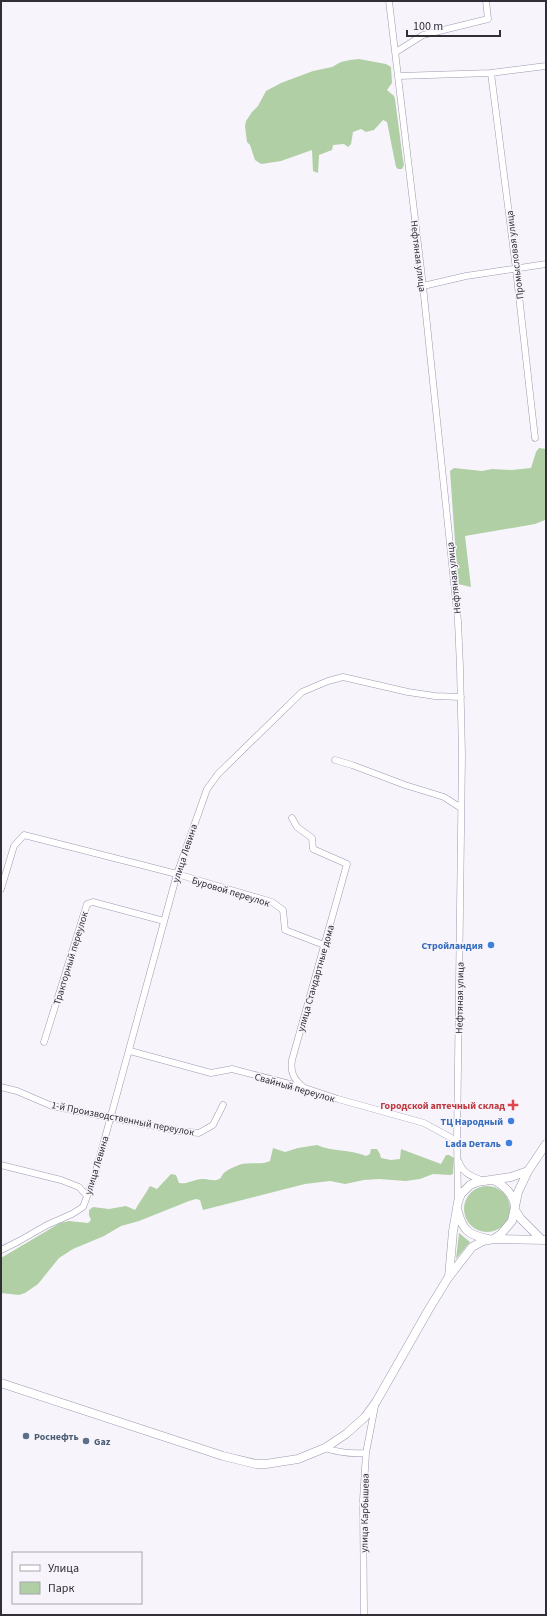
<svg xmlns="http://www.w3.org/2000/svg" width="547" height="1616" viewBox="0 0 547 1616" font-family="'Source Sans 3',sans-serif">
  <rect width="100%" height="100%" fill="#f7f5fb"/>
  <!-- green -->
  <path fill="#b0cfa5" d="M359,59l27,5 5,3 1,16 -5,7 7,6 1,3 8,61 1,5 -2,4h-4l-2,-2 -9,-45 -4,-2 -9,10 -8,2 -5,-3 -8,3 -2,12 -3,3 -4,-3 -11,1 -1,5 -13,5 -1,18 -5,-2 -1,-21 -31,11 -20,3 -6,-4 -5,-15 -3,-3 -2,-16 1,-5 6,-9 6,-6 8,-15 15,-8 32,-12 19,-4 9,-5 9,-2z
    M539,448l7,1 -1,71 -10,4 -70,12 6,51 -13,-3 -8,-113 4,-3 28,3 10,-2 20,1 19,-2 5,-16z
    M317,1145c16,7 32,4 49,11l4,-2 1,-5h6l3,5 1,4 10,2 9,-1 1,-10 40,15 5,-9h3l5,3 -1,16 -3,1 -17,-1 -13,5 -14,2 -27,-2 -15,1 -19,4 -15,-3 -25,3 -102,26 -3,-10 -4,-1 -7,2 -50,20 -18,5 -17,10 -31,13 -14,9 -21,26 -13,9 -6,2 -18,-2v-35l59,-35 9,-2 19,2 3,-3 -2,-5v-5l4,-3 16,2 17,-3 9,4c5,-9 10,-15 15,-24l7,3 14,-15 5,1 3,8c8,2 16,-5 25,-4 5,0 10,3 15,0 5,-3 0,0 4,-5 3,-4 13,-8 19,-10 9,-2 19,1 28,-3l3,-13 12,4 13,-4z
    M464 1209a23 23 0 1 1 46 0a23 23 0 1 1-46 0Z
    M459,1233l11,9 -14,17z"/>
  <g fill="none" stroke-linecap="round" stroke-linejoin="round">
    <!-- minor casing -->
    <g stroke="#9f98b1" stroke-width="7">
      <path id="minor" d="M389,1l34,285 35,335 2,46 2,88 -5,386 1,57
        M396,52l27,-17 65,-16 -2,-18
        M491,73l25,196 19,169
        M399,76l92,-3 55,-7
        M423,286l43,-10 80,-12
        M335,760l17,5 53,20 39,12 17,11
        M292,818l5,9 15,11 1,11 34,15 -55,196c-2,13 2,19 11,27
        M1,889l13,-43 10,-11 153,39 95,28 11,8 2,20 39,15
        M44,1042l43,-138 6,-2 71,19
        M130,1051l81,22 21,-4 73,19 33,11 86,24 33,18
        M1,1087l16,4 35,15 128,25 19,2 14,-8 10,-20
        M459,1162c4,12 14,15 25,19
        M1,1165l60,15 18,7 8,9
        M1,1250l18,-9 28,-16 25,-11 11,-7 11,-29 83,-304 30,-85 11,-15 84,-82 26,-11 15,-4 65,15 27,4 26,1
        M325,1448c14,5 26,6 41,5l-3,47 1,115
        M366,1453l9,-47"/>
    </g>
    <!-- major casing -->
    <g stroke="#9f98b1" stroke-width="9">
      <path id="major" d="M495,1181c10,5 17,12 20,24
        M515,1210l6,9 21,21
        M458,1212c5,19 11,23 30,27
        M494,1239l7,-5 11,-13 6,-29 10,-21 18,-27
        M449,1277l4,-46 5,-29 3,-8 9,-9 7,-3 34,-5 17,-6
        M1,1383l222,73 33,8h10l32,-5 27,-11 21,-14 19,-17 11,-15 53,-93 19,-31 24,-31 11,-6 11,-2 52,1"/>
    </g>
    <!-- minor -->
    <use href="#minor" stroke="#fff" stroke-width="6"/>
    <!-- major -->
    <use href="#major" stroke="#fff" stroke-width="8"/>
  </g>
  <!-- markers -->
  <g fill="#3f7fe0" stroke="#f7f5fb" stroke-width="1.5">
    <circle cx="491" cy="945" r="4"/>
    <circle cx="511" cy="1121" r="4"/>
    <circle cx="509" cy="1143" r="4"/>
  </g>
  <path fill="#e0444e" stroke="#f7f5fb" stroke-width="1.5" d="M511 1099h4v4h4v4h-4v4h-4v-4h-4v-4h4z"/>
  <g fill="#5c6f8a" stroke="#f7f5fb" stroke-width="1.5">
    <circle cx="26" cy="1436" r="4"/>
    <circle cx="86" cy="1441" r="4"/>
  </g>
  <g text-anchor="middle" stroke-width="3" stroke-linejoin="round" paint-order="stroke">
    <!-- street labels -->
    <g font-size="10" fill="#312e38" stroke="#f7f5fb">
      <text transform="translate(514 255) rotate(-97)" y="4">Промысловая улица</text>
      <text transform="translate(419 256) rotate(83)" y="4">Нефтяная улица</text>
      <text transform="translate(453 578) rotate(-96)" y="4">Нефтяная улица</text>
      <text transform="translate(184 853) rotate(-72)" y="4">улица Левина</text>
      <text transform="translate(231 891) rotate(17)" y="4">Буровой переулок</text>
      <text transform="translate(70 958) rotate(-73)" y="4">Тракторный переулок</text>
      <text transform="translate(315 978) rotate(-74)" y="4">улица Стандартные дома</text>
      <text transform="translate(459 998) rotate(-89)" y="4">Нефтяная улица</text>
      <text transform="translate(295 1087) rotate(16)" y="4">Свайный переулок</text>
      <text transform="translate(123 1118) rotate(11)" y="4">1-й Производственный переулок</text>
      <text transform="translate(96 1165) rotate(-73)" y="4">улица Левина</text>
      <text transform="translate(364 1513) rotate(-89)" y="4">улица Карбышева</text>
    </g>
    <!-- shop labels -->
    <g font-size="10" font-weight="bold" fill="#366cbe" stroke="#f7f5fb" text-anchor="end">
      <text x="483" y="949">Стройландия</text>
      <text x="503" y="1125">ТЦ Народный</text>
      <text x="501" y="1147">Lada Dеталь</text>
    </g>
    <!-- health labels -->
    <g font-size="10" font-weight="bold" fill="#be3a42" stroke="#f7f5fb" text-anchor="end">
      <text x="505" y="1109">Городской аптечный склад</text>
    </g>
    <!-- service labels -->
    <g font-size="10" font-weight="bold" fill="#4e5e75" stroke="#f7f5fb" text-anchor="start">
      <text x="34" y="1440">Роснефть</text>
      <text x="94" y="1445">Gaz</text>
    </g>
  </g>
  <!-- border -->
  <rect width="547" height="1616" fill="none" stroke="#312e38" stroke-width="4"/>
  <!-- legend -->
  <rect x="12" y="1552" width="130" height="52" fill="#f7f5fb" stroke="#a8a5ad"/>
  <rect x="20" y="1565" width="20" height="6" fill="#ffffff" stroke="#a8a5ad"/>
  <text x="48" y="1572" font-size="12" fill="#312e38">Улица</text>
  <rect x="20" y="1582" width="20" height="12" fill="#b0cfa5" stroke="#a8a5ad"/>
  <text x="48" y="1592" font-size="12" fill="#312e38">Парк</text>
  <!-- scale -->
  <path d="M407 30v6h93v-6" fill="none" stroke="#312e38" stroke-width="2"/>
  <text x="413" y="30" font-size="12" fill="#312e38" stroke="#f7f5fb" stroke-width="3" paint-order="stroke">100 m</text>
</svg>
